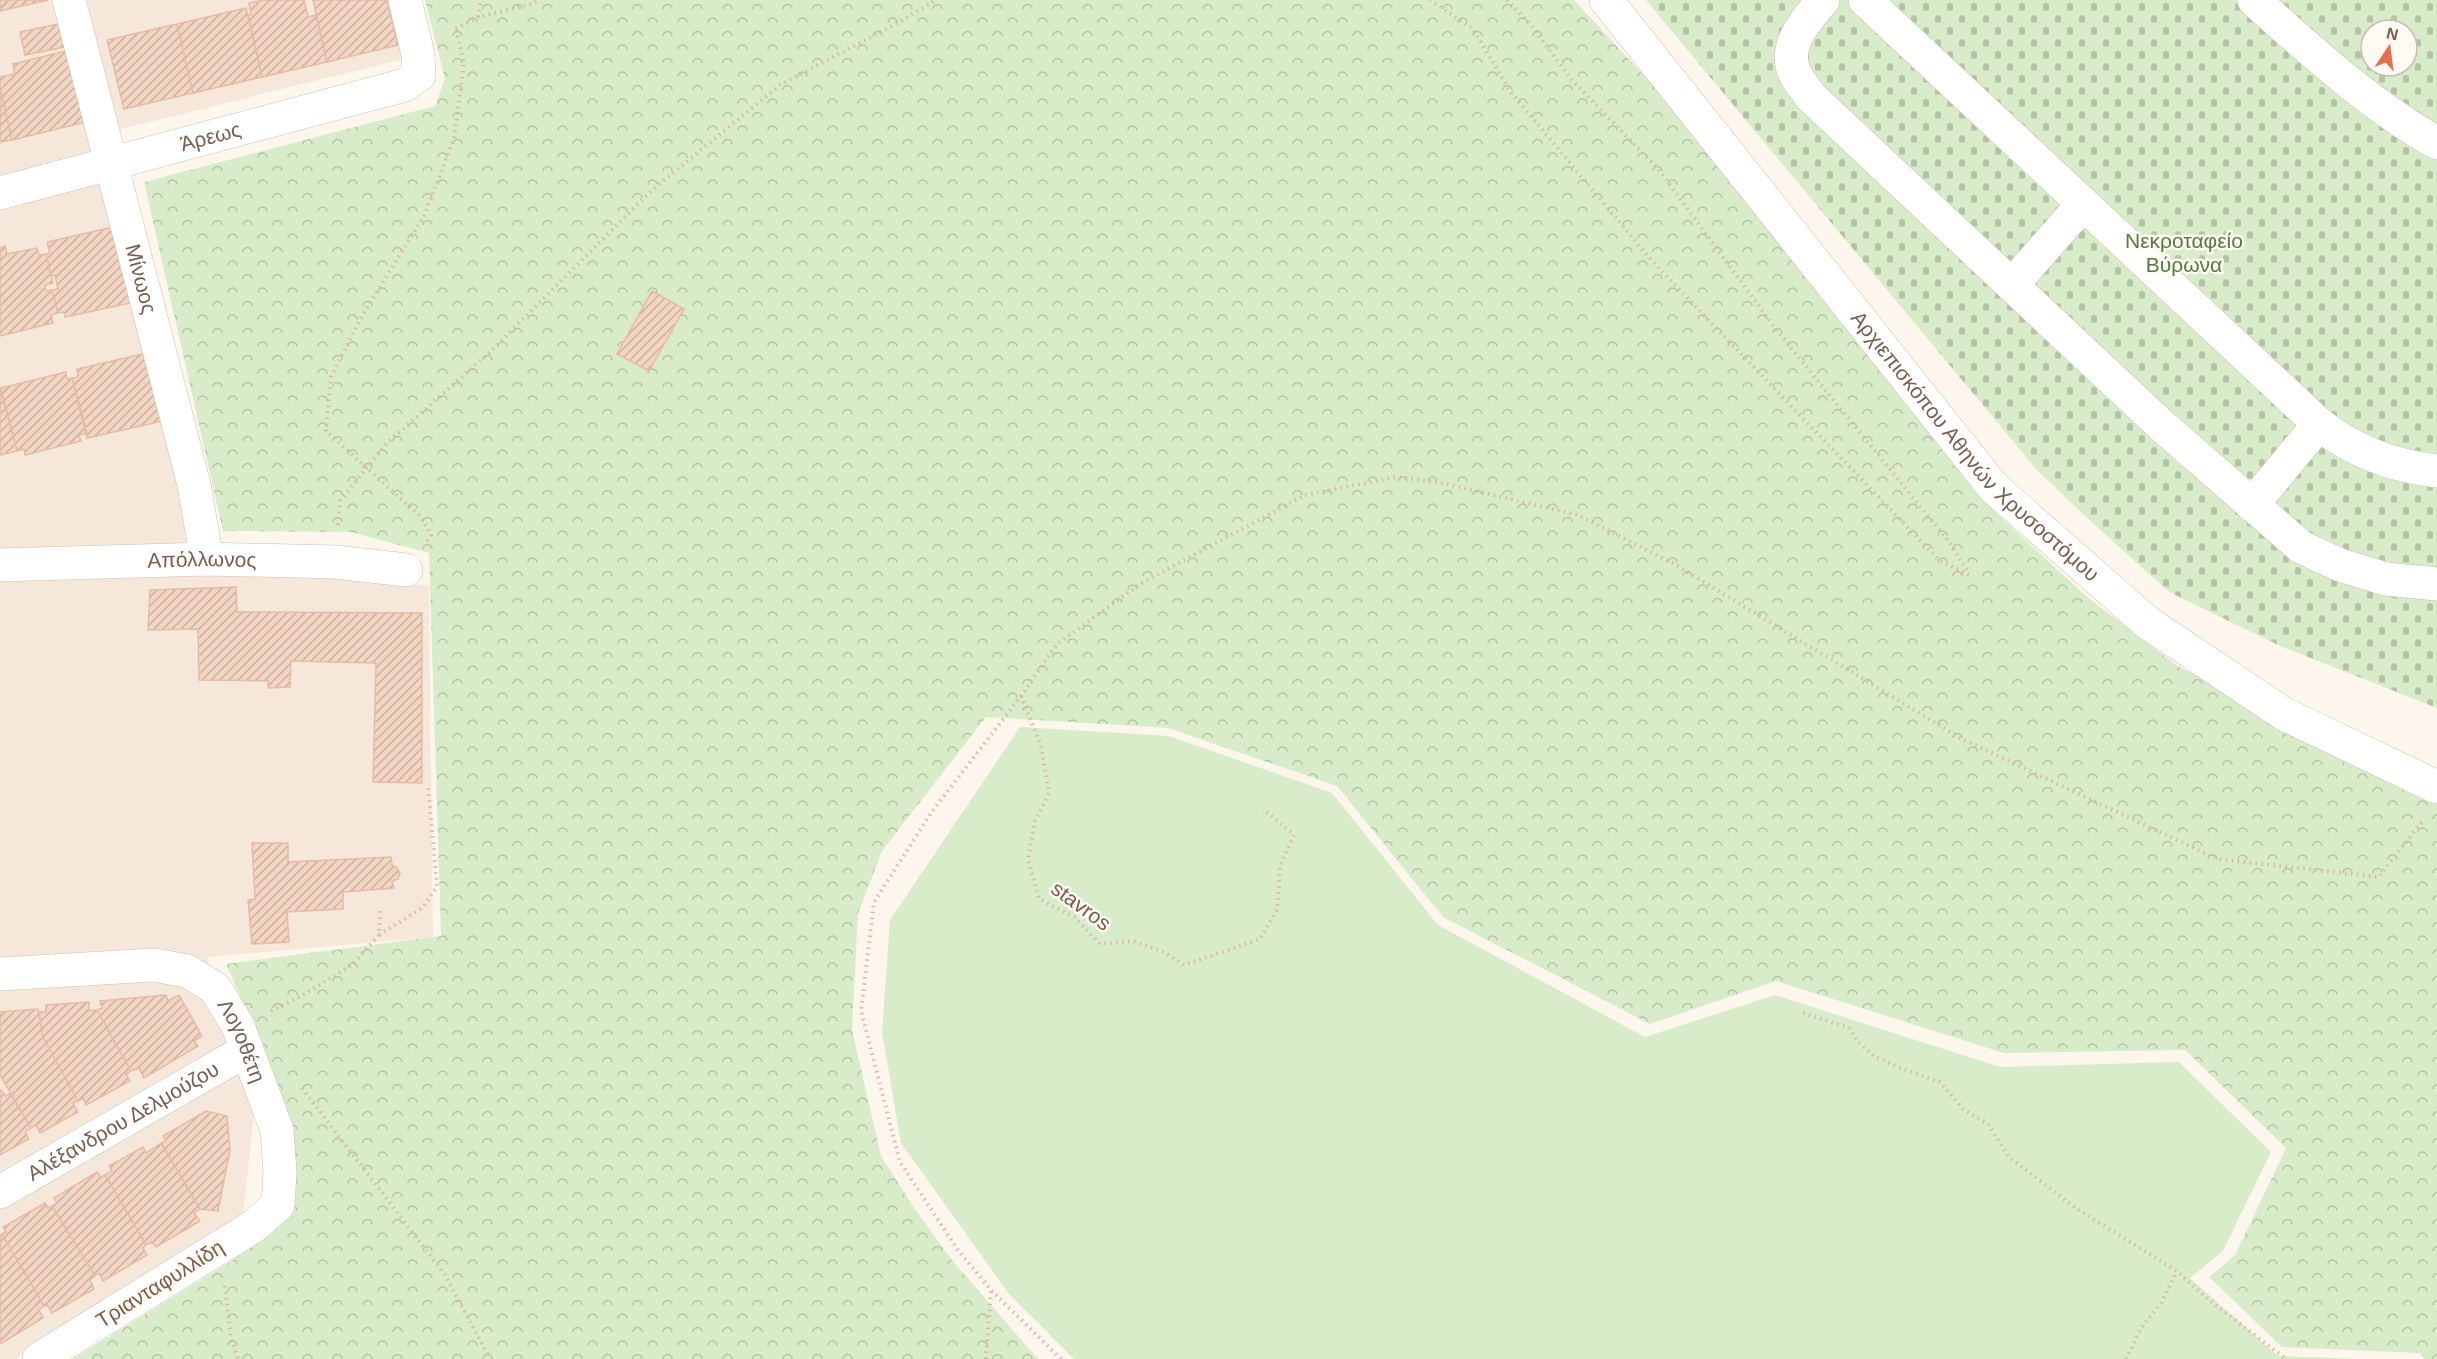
<svg xmlns="http://www.w3.org/2000/svg" width="2437" height="1359" viewBox="0 0 2437 1359" font-family="Helvetica,sans-serif">
  <defs>
    <pattern id="forest-crowns" width="20" height="18" patternUnits="userSpaceOnUse" patternTransform="scale(1.5)"><rect width="20" height="18" fill="#d8ecc9"/><path d="M2 6a3 3 0 1 1 6 0M12 15a3 3 0 1 1 6 0" fill="none" stroke="#b4c2a5"/></pattern>
    <pattern id="cemetery-stones" width="16" height="16" patternUnits="userSpaceOnUse" patternTransform="scale(1.5)"><rect width="16" height="16" fill="#d8ecc9"/><path d="M2 7V4a2 2 0 0 1 4 0v3zM10 15v-3a2 2 0 0 1 4 0v3z" fill="#b4c2a5"/></pattern>
    <pattern id="building-hatch" width="6" height="6" patternUnits="userSpaceOnUse" patternTransform="scale(1.5)"><rect width="6" height="6" fill="#f3d5c3"/><path d="M-1 1l2-2M0 6l6-6M5 7l2-2" fill="none" stroke="#cab0a1"/></pattern>
  </defs>
  <rect width="100%" height="100%" fill="#fdf6ec"/>
  <!-- residential -->
  <path fill="#f5e8da" d="M0,0h394l13,58 -305,76 102,430 225,22 4,351 -225,20 4,47 43,101 -12,111 -228,143h-15z"/>
  <!-- green -->
  <path fill="#d8ecc9" d="M1020,727l149,9 163,57 106,132 207,112 130,-42 225,72 179,-5 92,90 -48,99 -33,27 88,78 85,3h-1289l-65,-65 -108,-151 -19,-111 8,-112z"/>
  <!-- forest -->
  <path fill="url(#forest-crowns)" d="M425,0h1149l89,96 331,415 92,85 90,69 223,116 38,16v562h-13l-4,-6 -138,-6 -73,-70 26,-22 51,-107 -101,-98 -181,3 -228,-72 -126,43 -207,-107 -106,-131 -169,-58 -182,-11 -104,134 -24,63 -6,116 29,126 34,53 37,51 86,99h-965l160,-99 39,-32 -11,-184 -35,-80 215,-28 -12,-383 -78,-21 -128,-1 -79,-349 291,-76 10,-27z"/>
  <!-- cemetery -->
  <path fill="url(#cemetery-stones)" fill-rule="evenodd" d="M1646,0h791v708l-157,-62 -111,-54 -84,-76 -49,-47zM2371,30h36v36h-36z"/>
  <!-- building -->
  <path fill="url(#building-hatch)" stroke="#e6bba3" stroke-width="1.5" d="M0,0h48l-48,11z
    M264,0h40l4,17 8,-2 11,47 -65,15 -14,-62h3l-2,-12z
    M313,0h74l11,45 -71,17z
    M246,8l16,69 -69,16 -16,-69z
    M63,23l6,23 -44,9 -5,-23z
    M177,24l16,69 -69,16 -17,-69z
    M74,49l12,73 -74,18 -12,-53v-10l15,-3 -2,-10z
    M0,87l12,53 -12,2z
    M118,226l17,76 -70,15 -1,-5 -6,1 -6,-23 6,-1 -3,-14 -4,1 -5,-22 4,-1 -3,-11z
    M5,246l2,8 30,-6 2,7 7,-1 7,29 -8,2 1,6 6,-1 6,23 -7,2 2,8 -53,13v-88z
    M652,291l32,18 -35,62 -32,-17z
    M147,353l16,68 -76,17 -15,-60 6,-1 -1,-8z
    M66,372l1,7 5,-1 15,55 -8,2 2,6 -56,14 -1,-6 -7,2 -16,-63z
    M0,388l17,63 -17,4z
    M236,587l1,25 185,1v170l-49,-1 3,-119 -85,-2 -1,26 -22,1v-7l-69,-1 -1,-51 -50,1 2,-40z
    M252,843h36v19l103,-5 1,8 5,3 3,5 -2,6 -6,2 2,7 -51,4v17l-56,3 2,30 -37,2 -4,-44 7,-1z
    M166,995l2,6 11,-6 23,41 -8,5 4,5 -54,32 -5,-10 -8,3 -34,-61 5,-2 -2,-7z
    M89,1002v9l8,-1 34,61 -5,3 4,7 -44,24 -3,-7 -5,3 -35,-64 -4,-25h7v-7z
    M38,1009l5,28 35,64 -5,2 5,9 -38,21 -4,-8 -5,3 -31,-53v-63z
    M0,1089l6,7 4,-3 21,35 -6,4 4,7 -29,16z
    M206,1111l21,5 3,34 -12,61 -18,-2 -39,-66 5,-2 -3,-5z
    M161,1143l39,66 -6,4 6,8 -44,26 -4,-5 -6,3 -41,-70 7,-4 -3,-5 34,-19 3,6z
    M97,1172l4,5 4,-2 41,70 -3,3 4,7 -44,26 -4,-8 -4,3 -43,-70 5,-3 -3,-5z
    M45,1203l3,5 4,-2 43,70 -5,4 4,9 -42,24 -5,-8 -3,1 -42,-72 4,-2 -3,-5z
    M2,1234l42,72 -5,4 4,8 -43,26v-109z"/>
  <g fill="none" stroke-linecap="round" stroke-linejoin="round">
    <!-- minor casing -->
    <g stroke="#d1beb0" stroke-width="34">
      <g id="minor">
        <path id="s1" d="M69,0l125,485 13,74"/>
        <path id="s2" d="M1606,0l388,488 154,135 136,91 153,73"/>
        <path d="M1823,0c-17,21 -41,45 -28,74 4,8 11,15 16,23l349,327 141,123 39,18 46,14 51,5"/>
        <path d="M1865,0l454,424c35,28 73,42 118,47"/>
        <path d="M2254,0c57,51 116,105 183,143"/>
        <path id="s3" d="M0,193l405,-108 14,-10 -1,-21 -13,-54"/>
        <path d="M2012,285l71,-81"/>
        <path d="M2252,505l67,-81"/>
        <path id="s4" d="M0,565l207,-6 129,3 70,8"/>
        <path id="s5" d="M0,974l154,-9 33,6 28,17 23,38 39,104 3,43 -2,32 -24,21 -215,133"/>
        <path id="s6" d="M0,1192l247,-142"/>
      </g>
    </g>
    <!-- path -->
    <path stroke="#d9b8a5" stroke-width="4" stroke-dasharray="1.5 4.5" stroke-linecap="butt" d="M1430,0l43,29 37,62 141,169 289,301 29,14
      M1507,0l23,24 42,56 88,91 115,157 175,215 19,31
      M478,17l3,-17
      M456,29l22,-12 53,-13 8,-4
      M338,525l2,-24 47,-58 103,-91 161,-161 129,-106 114,-60 42,-25
      M427,541l4,-6 -9,-17 -96,-87 5,-54 31,-61 62,-100 30,-77 10,-75 -8,-35
      M1021,696l20,50 8,47 -14,28 -7,38 11,40 35,18 26,27 33,-3 31,11 20,13 76,-26 17,-29 3,-44 14,-31 -31,-26
      M379,935l43,-27 15,-21 -9,-103
      M271,1011l30,-15 51,-31 27,-30 1,-27
      M1803,1013l46,15 8,13 17,15 26,12 40,14 23,27 25,15 21,33 68,52 100,62 32,29 77,59
      M302,1088l143,187 45,84
      M225,1286l6,52 7,21
      M986,1359l5,-68
      M1061,1359l-70,-69 -33,-40 -58,-88 -39,-151 13,-109 57,-89 90,-117 36,-52 83,-60 165,-89 91,-18 42,5 140,33 98,50 284,173 257,121 162,18 45,-58
      M2126,1359l15,-31 20,-25 16,-32"/>
    <!-- minor -->
    <use href="#minor" stroke="#fff" stroke-width="33"/>
  </g>
  <g text-anchor="middle" stroke-width="5" stroke-linejoin="round" paint-order="stroke">
    <!-- street labels -->
    <g font-size="21" fill="#7a5c4d" stroke="#fffaf3">
      <text dy="7" stroke="none"><textPath href="#s3" startOffset="218">Άρεως</textPath></text>
      <text dy="7" stroke="none"><textPath href="#s1" startOffset="288">Μίνωος</textPath></text>
      <text dy="7" stroke="none"><textPath href="#s2" startOffset="580">Αρχιεπισκόπου Αθηνών Χρυσοστόμου</textPath></text>
      <text dy="7" stroke="none"><textPath href="#s4" startOffset="202">Απόλλωνος</textPath></text>
      <text transform="translate(1081 906) rotate(36)" y="7">stavros</text>
      <text dy="7" stroke="none"><textPath href="#s5" startOffset="280">Λογοθέτη</textPath></text>
      <text dy="7" stroke="none"><textPath href="#s6" startOffset="142">Αλέξανδρου Δελμούζου</textPath></text>
      <text transform="translate(160 1284) rotate(-32)" y="7">Τριανταφυλλίδη</text>
    </g>
    <!-- park labels -->
    <g font-size="21" fill="#537a41" stroke="#fffaf3">
      <text x="2184" y="248">Νεκροταφείο<tspan x="2184" dy="24">Βύρωνα</tspan></text>
    </g>
  </g>
  <!-- north arrow -->
  <g transform="translate(2389 48) rotate(13)"><circle r="28" fill="#fffaf3" stroke="#cabbb1" stroke-width="1.5"/>
  <path d="M0-4.5L10 22L0 15L-10 22Z" fill="#e76f51"/>
  <text y="-9" font-size="16" font-weight="bold" text-anchor="middle" fill="#7a5c4d">N</text>
  </g>
</svg>
